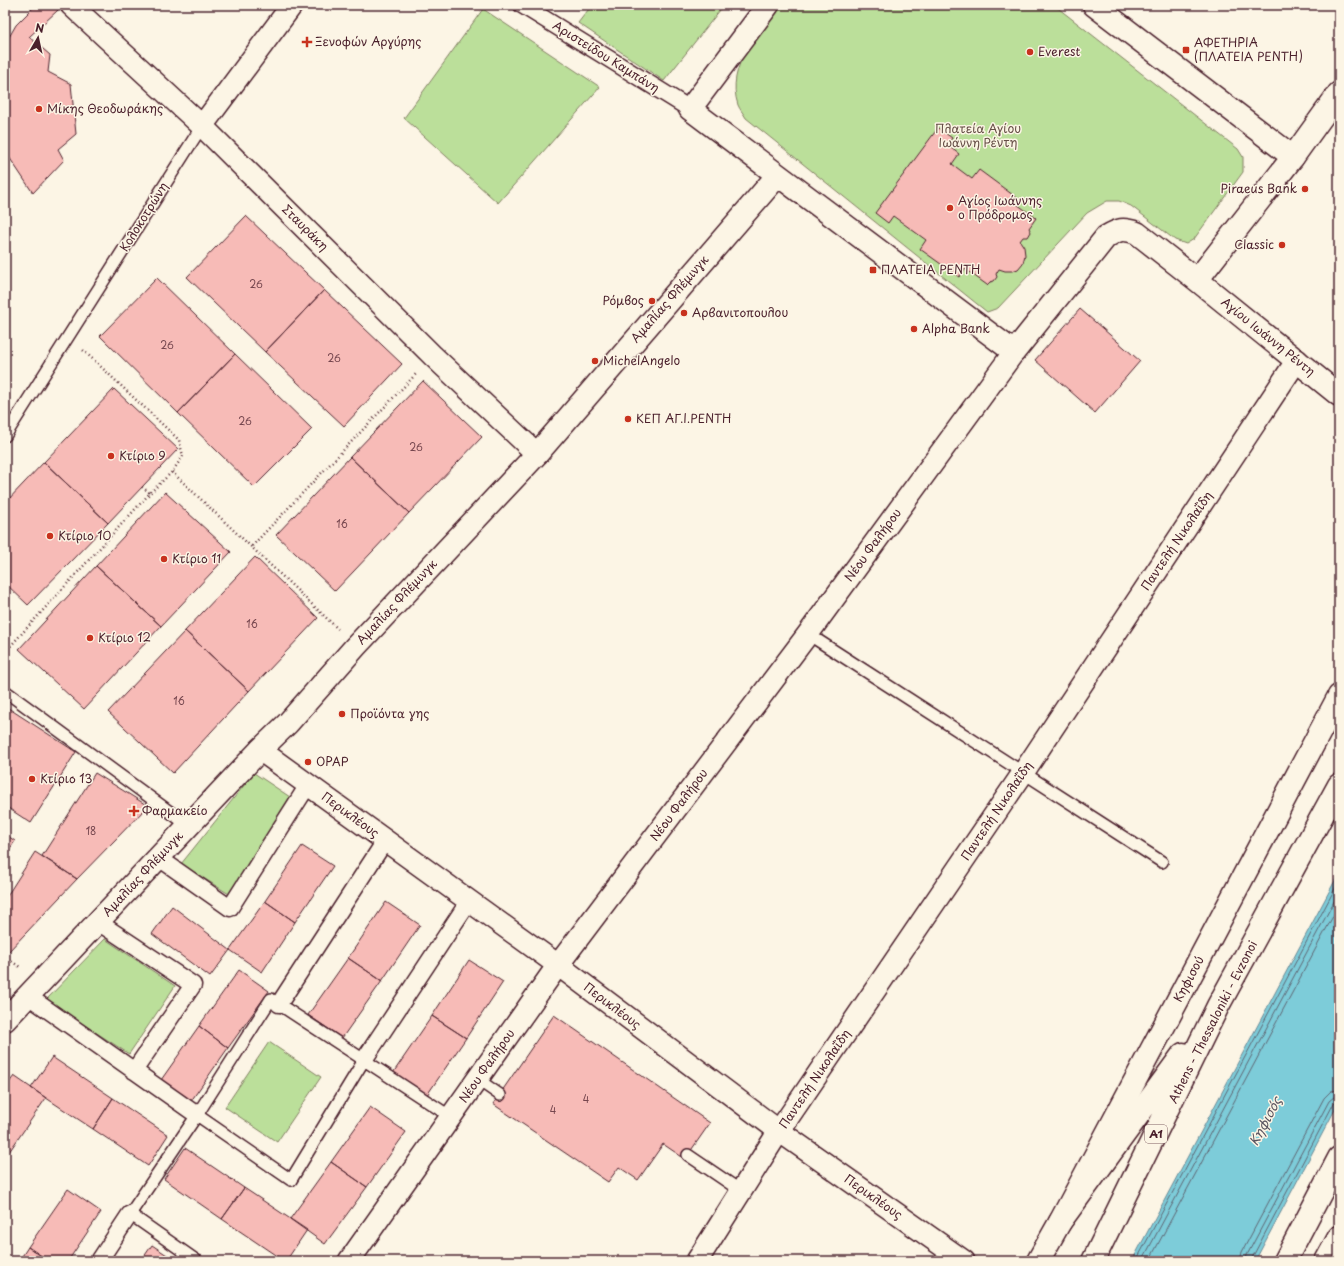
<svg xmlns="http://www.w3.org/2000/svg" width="1344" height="1266" viewBox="0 0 1344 1266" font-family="'Playpen Sans',sans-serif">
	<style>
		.green { fill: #bbdf9a; stroke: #827f62 }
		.water { fill: #7dccd9; stroke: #698793 }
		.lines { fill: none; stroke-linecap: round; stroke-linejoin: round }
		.shore { stroke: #5e6471; stroke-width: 1 }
		.building { fill: #f7bbb7; stroke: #4a1f2b }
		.service-casing { stroke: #4a1f2b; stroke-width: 14 }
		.pedestrian-casing { stroke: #4a1f2b; stroke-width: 19 }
		.minor-casing { stroke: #4a1f2b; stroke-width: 24 }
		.tertiary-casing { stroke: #4a1f2b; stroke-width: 25 }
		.secondary-casing { stroke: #4a1f2b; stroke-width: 25 }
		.motorway-casing { stroke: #4a1f2b; stroke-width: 25 }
		.path { stroke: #4a1f2b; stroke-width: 2.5; stroke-dasharray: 1 3; stroke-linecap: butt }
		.service { stroke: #fcf5e5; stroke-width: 11 }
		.pedestrian { stroke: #fcf5e5; stroke-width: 16 }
		.minor { stroke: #fcf5e5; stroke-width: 21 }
		.tertiary { stroke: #fcf5e5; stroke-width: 22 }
		.secondary { stroke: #fcf5e5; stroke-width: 22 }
		.motorway { stroke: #fcf5e5; stroke-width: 22 }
		.poi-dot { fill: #c8321e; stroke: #fcf5e5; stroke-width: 1.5 }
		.labels { text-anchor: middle; stroke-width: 3; stroke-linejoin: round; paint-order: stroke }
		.number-label { font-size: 10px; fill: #75464e }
		.shield { fill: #fcf5e5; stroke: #7f5f63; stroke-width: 1 }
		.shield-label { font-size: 11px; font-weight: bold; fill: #4a1f2b }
		.poi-label { font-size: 12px; fill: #4a1f2b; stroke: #fcf5e5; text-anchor: start }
		.street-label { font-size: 12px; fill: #4a1f2b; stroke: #fcf5e5 }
		.park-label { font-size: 12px; fill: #664f47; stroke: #fcf5e5 }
		.water-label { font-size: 13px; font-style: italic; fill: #59535f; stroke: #fcf5e5 }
	</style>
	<rect width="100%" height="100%" fill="#fcf5e5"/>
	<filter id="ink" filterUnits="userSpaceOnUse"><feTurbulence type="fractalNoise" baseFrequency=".025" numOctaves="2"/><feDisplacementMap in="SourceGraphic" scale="8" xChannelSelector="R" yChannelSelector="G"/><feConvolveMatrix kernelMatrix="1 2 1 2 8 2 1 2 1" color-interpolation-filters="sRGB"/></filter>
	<g filter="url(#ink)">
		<!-- green -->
		<path class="green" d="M592,5H724L664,81L578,23Z
			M779,5H1054L1238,149L1243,157V172L1194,239L1186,244L1175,240L1131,206L1119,201H1107L1087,213L998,308L987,312L746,118C744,114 740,110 738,105C725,66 758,34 779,5Z
			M483,9L600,87L498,203L404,118Z
			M254,773L290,797L229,894L181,864Z
			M105,939L175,986L129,1054L46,1000Z
			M269,1042L321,1077L277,1142L225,1107Z"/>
		<!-- water -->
		<path class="water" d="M1339,873V1102L1255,1261H1132Z"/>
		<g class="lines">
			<!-- shore -->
			<path class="shore" d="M1136,1261L1339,881
				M1142,1261L1339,892
				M1149,1261L1339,905
				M1240,1261L1242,1252L1324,1098L1331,1091L1339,1090
				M1246,1261L1247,1255L1329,1101L1334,1097L1339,1096
				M1251,1261L1252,1258L1334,1103L1336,1101H1339"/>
		</g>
		<!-- building -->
		<path class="building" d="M36,5H53L58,10L29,37L50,55L48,72L71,84L76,134L58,149L64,160L33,193L5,151V44L16,25Z
			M938,128L952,138L947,145L959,154L952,164L972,179L979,170L1017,198L1014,202L1036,218L1029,228L1031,232L1028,237H1023L1020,241L1024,247L1025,255L1023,263L1018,269L1012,271H1005L999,269L996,274L997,277L994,281L990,282L987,285L965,269L959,277L920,249L926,240L893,216L888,223L875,213Z
			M246,216L324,290L265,352L187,277Z
			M157,278L235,354L178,413L100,336Z
			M324,290L402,364L344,426L265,352Z
			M1080,309L1140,361L1095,413L1035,360Z
			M235,354L312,429L254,487L178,413Z
			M423,381L482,437L409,513L350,457Z
			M114,389L178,449L108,523L44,462Z
			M350,457L409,513L335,591L276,535Z
			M44,462L108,523L28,605L5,583V503Z
			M165,492L231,552L161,626L96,566Z
			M255,557L318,618L249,691L185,631Z
			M96,566L161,626L84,709L19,649Z
			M185,631L249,691L173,773L108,712Z
			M5,706L76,752L31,823L5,806Z
			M95,773L148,806L77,879L42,856Z
			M5,834L15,841L5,856Z
			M302,846L333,866L295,922L265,901Z
			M35,852L77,879L8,952L5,950V899Z
			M265,901L295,922L262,972L230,950Z
			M386,902L420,925L382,981L348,958Z
			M172,906L230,950L210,977L152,934Z
			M348,958L382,981L342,1038L308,1015Z
			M469,960L503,982L466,1038L432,1016Z
			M239,970L269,991L228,1048L199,1026Z
			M554,1015L710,1123L685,1159L663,1144L638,1180L619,1167L608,1182L493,1104Z
			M432,1016L466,1038L427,1095L393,1073Z
			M199,1026L228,1048L191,1101L161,1080Z
			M52,1057L113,1098L93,1129L31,1088Z
			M14,1076L46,1098L9,1152L5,1149V1088Z
			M113,1098L168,1135L148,1166L93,1129Z
			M370,1107L406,1132L367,1187L331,1162Z
			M185,1148L244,1188L222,1219L164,1179Z
			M331,1162L367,1187L325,1244L290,1219Z
			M244,1188L307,1230L286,1261H284L222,1219Z
			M68,1189L101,1212L68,1261H49L28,1247Z
			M152,1245L176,1261H141Z
			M28,1247L49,1261H19Z"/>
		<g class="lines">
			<!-- service casing -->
			<g class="service-casing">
				<path id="service" d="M5,436L202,126
					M808,634L1162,862
					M5,691L189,826
					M477,1079L500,1095
					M197,1115L291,1180L364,1060
					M688,1155L741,1191
					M197,1261L130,1214L197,1115L271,999L451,1117"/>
			</g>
			<!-- pedestrian casing -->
			<g class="pedestrian-casing">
				<path id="pedestrian" d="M522,5L690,109
					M159,858L230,908L308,785
					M98,922L193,985L134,1071
					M28,996L197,1115
					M279,1004L385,841
					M364,1060L469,901
					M99,1261L130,1214"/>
			</g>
			<!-- minor casing -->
			<g class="minor-casing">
				<path id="minor" d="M71,5L202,126L433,356L537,454
					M202,126L292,5
					M260,750L558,965L779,1131L964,1261
					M349,1261L558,965L808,634L1014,352
					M697,1261L779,1131L1023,773L1297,360"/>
			</g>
			<!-- tertiary casing -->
			<g class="tertiary-casing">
				<path id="tertiary" d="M1293,157L1339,93"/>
			</g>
			<!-- secondary casing -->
			<g class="secondary-casing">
				<path id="secondary" d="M768,5L690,109L1014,352L1106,237C1119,229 1123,228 1137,233L1197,280L1339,395
					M1094,5L1293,157L1197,280
					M5,1020L260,750L288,723L356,646L537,454L778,175
					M1038,1261L1060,1222L1339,696
					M1326,1261L1339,1237"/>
			</g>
			<!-- motorway casing -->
			<g class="motorway-casing">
				<path id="motorway" d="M1060,1222L1183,1054
					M1093,1261L1218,1006L1339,785
					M1285,1261L1339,1158"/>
			</g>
			<!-- path -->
			<path class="path" d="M172,472L338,629
				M142,487L150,493
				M252,546L416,374
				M5,652L150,493L172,472L183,456L179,440L83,350
				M5,957L20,967"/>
			<!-- service -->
			<use href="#service" class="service"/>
			<!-- pedestrian -->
			<use href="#pedestrian" class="pedestrian"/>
			<!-- minor -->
			<use href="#minor" class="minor"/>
			<!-- tertiary -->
			<use href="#tertiary" class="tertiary"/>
			<!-- secondary -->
			<use href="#secondary" class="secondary"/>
			<!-- motorway -->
			<use href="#motorway" class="motorway"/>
		</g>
	</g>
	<!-- markers -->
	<g class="poi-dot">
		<path d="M305 36h4v4h4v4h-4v4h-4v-4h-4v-4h4z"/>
		<rect x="1182" y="46" width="8" height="8" rx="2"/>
		<circle cx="1030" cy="52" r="4"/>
		<circle cx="39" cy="109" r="4"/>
		<circle cx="1305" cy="189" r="4"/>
		<circle cx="950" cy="208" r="4"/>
		<circle cx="1282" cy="245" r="4"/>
		<rect x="869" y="266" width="8" height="8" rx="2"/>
		<circle cx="652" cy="301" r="4"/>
		<circle cx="684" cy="313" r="4"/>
		<circle cx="914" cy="329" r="4"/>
		<circle cx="595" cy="361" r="4"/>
		<circle cx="628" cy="419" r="4"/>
		<circle cx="111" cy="456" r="4"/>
		<circle cx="50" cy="536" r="4"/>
		<circle cx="164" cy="559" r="4"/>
		<circle cx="90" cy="638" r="4"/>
		<circle cx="342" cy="714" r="4"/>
		<circle cx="308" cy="762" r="4"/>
		<circle cx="32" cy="779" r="4"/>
		<path d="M132 805h4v4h4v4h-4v4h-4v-4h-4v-4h4z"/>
	</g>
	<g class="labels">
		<!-- number labels -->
		<g class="number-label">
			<text x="256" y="288">26</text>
			<text x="167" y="349">26</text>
			<text x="334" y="362">26</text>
			<text x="245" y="425">26</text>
			<text x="416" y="451">26</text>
			<text x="342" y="528">16</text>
			<text x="252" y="628">16</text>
			<text x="179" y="705">16</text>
			<text x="91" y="835">18</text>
			<text x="586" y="1103">4</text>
			<text x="553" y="1114">4</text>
		</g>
		<!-- shield labels -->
		<rect class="shield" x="1145" y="1125" width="22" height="18" rx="3"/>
		<g class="shield-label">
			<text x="1156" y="1138">Α1</text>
		</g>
		<!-- poi labels -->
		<g class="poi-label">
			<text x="315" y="46">Ξενοφών Αργύρης</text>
			<text x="1194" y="47">ΑΦΕΤΗΡΙΑ<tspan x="1194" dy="14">(ΠΛΑΤΕΙΑ ΡΕΝΤΗ)</tspan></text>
			<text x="1038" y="56">Everest</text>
			<text x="47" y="113">Μίκης Θεοδωράκης</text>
			<text x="1297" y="193" text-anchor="end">Piraeus Bank</text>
			<text x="958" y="205">Αγίος Ιωάννης<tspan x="958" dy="14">ο Πρόδρομος</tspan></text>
			<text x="1274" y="249" text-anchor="end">Classic</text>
			<text x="881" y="274">ΠΛΑΤΕΙΑ ΡΕΝΤΗ</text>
			<text x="644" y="305" text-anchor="end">Ρόμβος</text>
			<text x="692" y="317">Αρβανιτοπουλου</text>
			<text x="922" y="333">Alpha Bank</text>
			<text x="603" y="365">MichelAngelo</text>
			<text x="636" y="423">ΚΕΠ ΑΓ.Ι.ΡΕΝΤΗ</text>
			<text x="119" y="460">Κτίριο 9</text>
			<text x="58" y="540">Κτίριο 10</text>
			<text x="172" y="563">Κτίριο 11</text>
			<text x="98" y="642">Κτίριο 12</text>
			<text x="350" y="718">Προϊόντα γης</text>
			<text x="316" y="766">OPAP</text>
			<text x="40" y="783">Κτίριο 13</text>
			<text x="142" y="815">Φαρμακείο</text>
		</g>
		<!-- street labels -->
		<g class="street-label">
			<text transform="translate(606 57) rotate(32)" y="4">Αριστείδου Καμπάνη</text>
			<text transform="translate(144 217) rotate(-58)" y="4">Κολοκοτρώνη</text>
			<text transform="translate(305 228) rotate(45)" y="4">Σταυράκη</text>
			<text transform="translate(670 299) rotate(-49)" y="4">Αμαλίας Φλέμινγκ</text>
			<text transform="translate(1268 337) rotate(39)" y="4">Αγίου Ιωάννη Ρέντη</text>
			<text transform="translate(1177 541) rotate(-56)" y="4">Παντελή Νικολαΐδη</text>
			<text transform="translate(873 545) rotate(-54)" y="4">Νέου Φαλήρου</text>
			<text transform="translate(397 602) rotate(-47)" y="4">Αμαλίας Φλέμινγκ</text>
			<text transform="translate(679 805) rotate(-53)" y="4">Νέου Φαλήρου</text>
			<text transform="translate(997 811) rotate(-56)" y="4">Παντελή Νικολαΐδη</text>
			<text transform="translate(350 815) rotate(36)" y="4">Περικλέους</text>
			<text transform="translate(143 874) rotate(-47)" y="4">Αμαλίας Φλέμινγκ</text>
			<text transform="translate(1189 979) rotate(-62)" y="4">Κηφισού</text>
			<text transform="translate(612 1006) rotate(37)" y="4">Περικλέους</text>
			<text transform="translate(1213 1022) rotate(-63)" y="4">Athens - Thessaloniki - Evzonoi</text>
			<text transform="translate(487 1066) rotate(-55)" y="4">Νέου Φαλήρου</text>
			<text transform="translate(815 1079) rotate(-56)" y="4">Παντελή Νικολαΐδη</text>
			<text transform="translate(873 1197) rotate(35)" y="4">Περικλέους</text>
		</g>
		<!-- park labels -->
		<g class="park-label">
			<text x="978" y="133">Πλατεία Αγίου<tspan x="978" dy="14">Ιωάννη Ρέντη</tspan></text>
		</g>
		<!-- water labels -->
		<g class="water-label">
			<text transform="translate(1265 1121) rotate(-62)" y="5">Κηφισός</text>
		</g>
	</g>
	<!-- margin -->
	<rect width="1344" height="1266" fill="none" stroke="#fcf5e5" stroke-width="20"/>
	<rect x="10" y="10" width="1324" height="1246" fill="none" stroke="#4a1f2b" stroke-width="1.5" filter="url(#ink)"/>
	<!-- north arrow -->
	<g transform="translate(38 38) rotate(9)" stroke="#fcf5e5" stroke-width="3" paint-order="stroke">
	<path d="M0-3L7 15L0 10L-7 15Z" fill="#4a1f2b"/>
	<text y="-6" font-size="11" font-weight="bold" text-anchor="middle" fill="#4a1f2b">N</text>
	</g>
</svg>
